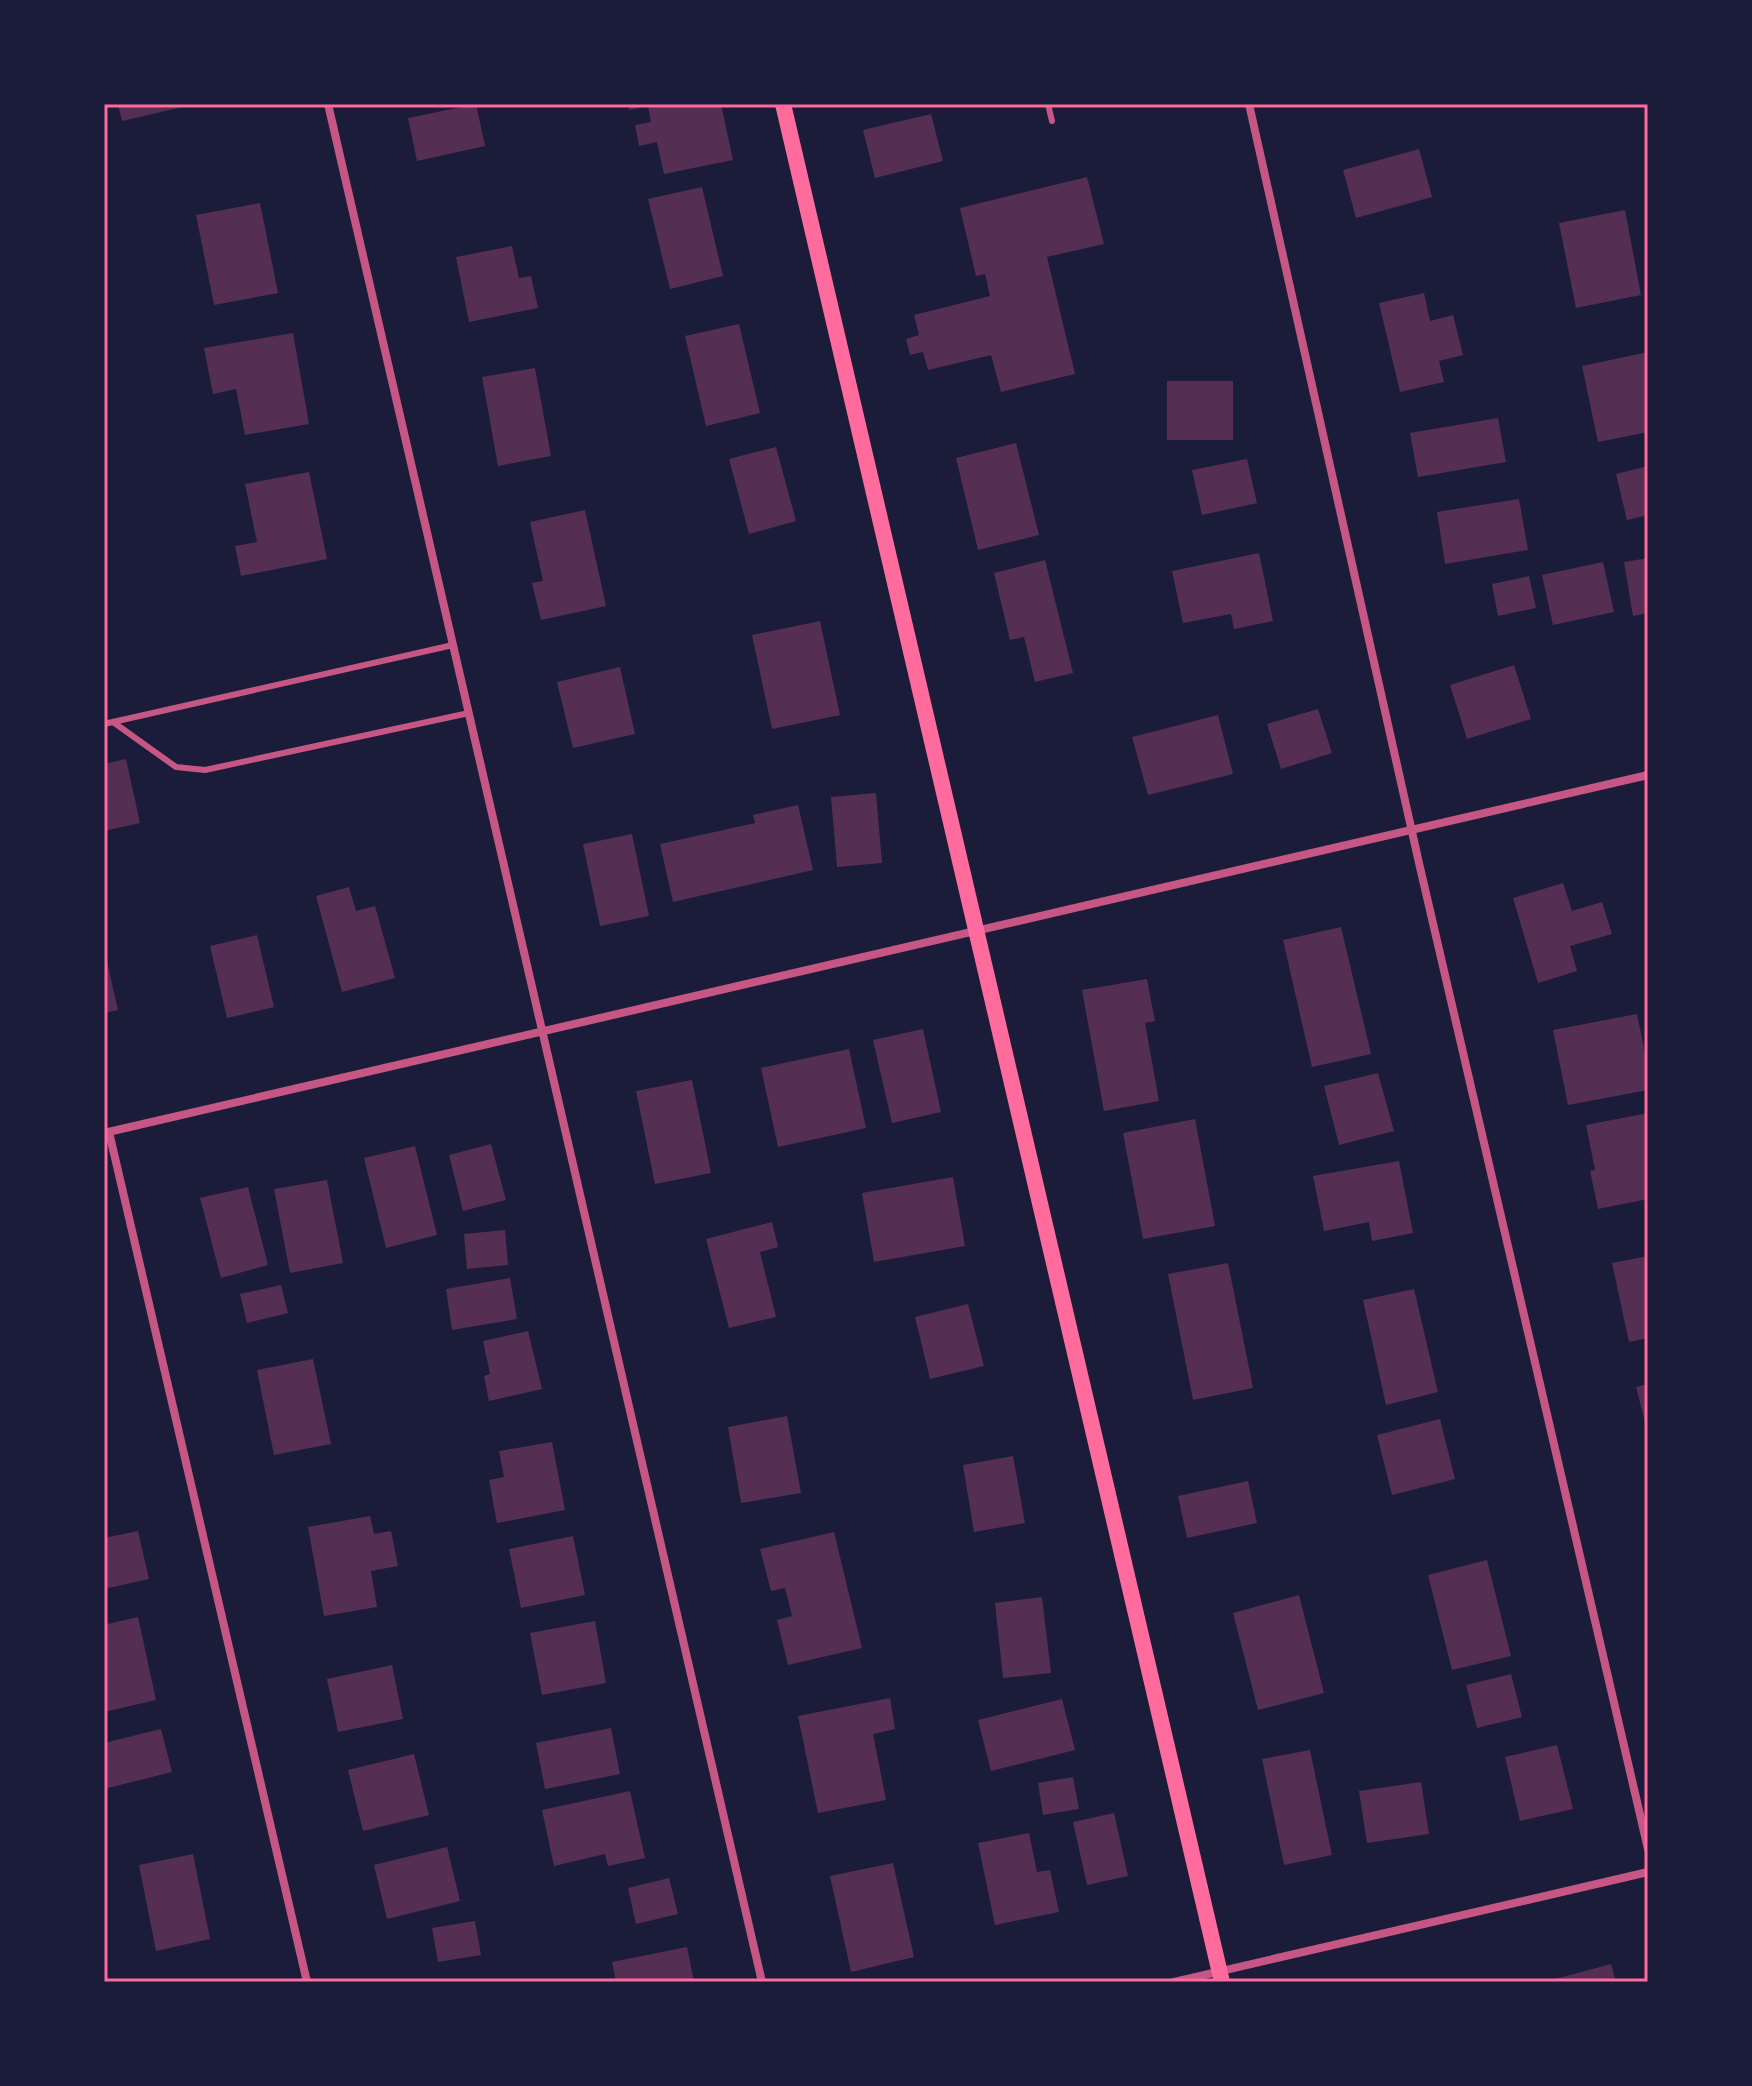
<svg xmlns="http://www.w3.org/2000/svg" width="1752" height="2086" viewBox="0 0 1752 2086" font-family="'Archivo Narrow',sans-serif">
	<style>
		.building { fill: #542f53 }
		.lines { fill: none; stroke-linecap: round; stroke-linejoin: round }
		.service { stroke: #c65784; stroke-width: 6 }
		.minor { stroke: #c65784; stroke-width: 8 }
		.secondary { stroke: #ff6b9d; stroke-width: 16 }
		.neatline { fill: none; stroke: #ff6b9d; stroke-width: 3 }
	</style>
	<rect width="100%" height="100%" fill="#1b1b3a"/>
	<!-- building -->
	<path class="building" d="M118,104H191V105L122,121Z
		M476,104L485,146L417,161L408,118Z
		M628,104H721L733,160L664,174L657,142L639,146L635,125L651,122L648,106L629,110Z
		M931,114L943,161L875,178L863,130Z
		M1419,149L1432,197L1356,218L1343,170Z
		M1087,177L1104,244L1047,257L1075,374L1001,392L991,355L928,370L923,352L910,355L906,339L919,335L914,315L990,296L985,274L976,276L960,208Z
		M702,187L723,276L670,289L648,199Z
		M260,203L278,293L214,305L196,215Z
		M1625,210L1641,295L1576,308L1559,223Z
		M512,246L519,278L531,276L538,308L469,322L456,257Z
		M1424,293L1430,321L1453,315L1463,355L1439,361L1444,382L1400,392L1379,303Z
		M739,324L760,413L706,426L685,336Z
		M293,333L309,424L245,435L236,389L213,394L204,348Z
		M1648,352V432L1598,442L1582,366Z
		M535,368L551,456L498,466L482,377Z
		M1167,381H1233V440H1167Z
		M1498,418L1506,462L1418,477L1410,433Z
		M1016,443L1039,535L978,550L956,458Z
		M776,447L796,521L749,534L729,459Z
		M1247,459L1257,503L1202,515L1192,470Z
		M1648,466V515L1627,520L1616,474Z
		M309,472L327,559L241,576L235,546L257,542L245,484Z
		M1519,499L1528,550L1445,564L1437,512Z
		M585,510L606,606L541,620L532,583L543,581L530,522Z
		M1259,553L1273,621L1234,629L1231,614L1183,623L1172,571Z
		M1648,558V613L1633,616L1624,562Z
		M1045,560L1073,673L1035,682L1024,637L1010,640L994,573Z
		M1603,562L1614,612L1553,625L1542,575Z
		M1529,576L1536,608L1498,616L1492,584Z
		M820,621L840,715L772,729L752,635Z
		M1514,665L1531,719L1467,739L1450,685Z
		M620,667L635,734L573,748L557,682Z
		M1318,709L1332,753L1281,769L1267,724Z
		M1218,715L1233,774L1148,795L1132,737Z
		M126,759L140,823L104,831V764Z
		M876,793L882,863L837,867L831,797Z
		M798,805L813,870L673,902L660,844L755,823L753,815Z
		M632,834L649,916L600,926L583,844Z
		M1563,883L1572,911L1602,902L1612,934L1570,946L1577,971L1538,983L1513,898Z
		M349,887L356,911L375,906L395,978L342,992L316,896Z
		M1341,927L1371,1054L1312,1067L1283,940Z
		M257,935L274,1007L227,1018L210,946Z
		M105,953L118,1010L104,1013V954Z
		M1147,979L1155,1021L1145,1023L1159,1101L1104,1111L1082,990Z
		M1637,1014L1648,1068V1090L1568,1105L1553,1030Z
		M923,1029L941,1112L892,1123L873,1040Z
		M849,1049L866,1128L778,1147L761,1068Z
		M1378,1073L1394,1131L1339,1145L1324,1086Z
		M692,1080L711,1173L655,1184L636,1091Z
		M1648,1113V1199L1598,1209L1590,1171L1595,1170L1586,1125Z
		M1195,1119L1215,1226L1143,1239L1123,1133Z
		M491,1144L506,1200L463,1211L449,1155Z
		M415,1146L437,1235L386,1248L364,1158Z
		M1399,1161L1413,1233L1372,1241L1369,1222L1324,1231L1313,1176Z
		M953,1177L965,1246L874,1262L862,1193Z
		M327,1180L343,1263L290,1273L274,1189Z
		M248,1187L268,1265L221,1278L200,1198Z
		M772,1222L778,1247L760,1252L776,1317L729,1328L706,1239Z
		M505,1230L508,1265L467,1269L464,1234Z
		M1648,1256V1338L1629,1342L1612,1263Z
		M1228,1263L1253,1388L1193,1400L1168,1274Z
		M510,1278L517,1319L452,1330L446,1289Z
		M281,1285L288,1313L247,1323L240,1294Z
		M1414,1289L1438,1392L1386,1405L1363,1300Z
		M968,1304L984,1366L930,1379L915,1317Z
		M528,1331L542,1389L489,1401L484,1376L490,1374L483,1341Z
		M313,1359L331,1444L274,1455L257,1370Z
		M1648,1384V1430H1647L1636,1387Z
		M787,1416L801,1493L741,1503L728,1427Z
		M1440,1419L1455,1479L1392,1495L1377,1435Z
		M552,1442L565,1510L497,1523L489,1480L504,1477L499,1451Z
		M1013,1456L1025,1523L974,1532L963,1465Z
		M1248,1481L1257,1523L1187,1538L1178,1496Z
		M370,1516L374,1534L391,1531L398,1566L371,1571L377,1607L324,1616L308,1527Z
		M138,1531L149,1579L104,1589V1538Z
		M834,1532L862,1648L788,1665L777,1620L792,1616L785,1588L771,1591L760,1549Z
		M573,1536L585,1595L521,1608L509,1549Z
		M1487,1560L1511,1656L1452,1670L1428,1575Z
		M1299,1595L1324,1693L1258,1710L1233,1613Z
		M1042,1597L1051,1673L1003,1678L995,1603Z
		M138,1617L156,1700L104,1712V1625Z
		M595,1621L606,1683L542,1695L530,1633Z
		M392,1665L403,1719L338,1732L327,1679Z
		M1511,1674L1522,1717L1477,1728L1466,1685Z
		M890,1698L895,1729L873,1734L886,1800L818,1813L798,1716Z
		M1062,1699L1075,1750L991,1771L978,1720Z
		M611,1728L620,1774L545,1789L536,1743Z
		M161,1729L172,1772L104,1789V1743Z
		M1557,1745L1573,1809L1520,1821L1505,1757Z
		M1310,1750L1332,1855L1284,1865L1262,1759Z
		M414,1754L429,1815L363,1831L348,1770Z
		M1073,1777L1079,1809L1043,1815L1038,1783Z
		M1421,1782L1429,1834L1367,1843L1359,1791Z
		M630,1791L645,1858L608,1866L605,1854L554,1866L542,1810Z
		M1114,1813L1128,1876L1087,1885L1073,1822Z
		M1029,1833L1037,1872L1050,1870L1059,1912L995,1925L978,1843Z
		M447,1847L460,1901L387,1919L374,1865Z
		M193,1854L210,1939L156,1951L139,1865Z
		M893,1863L914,1957L851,1972L830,1876Z
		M669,1878L678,1914L636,1924L628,1888Z
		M475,1921L481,1955L438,1962L432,1928Z
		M687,1947L694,1982H616L612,1962Z
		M1611,1964L1616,1982H1548V1981Z"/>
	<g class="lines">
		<!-- service -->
		<path class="service" d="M1048,104L1052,121
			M113,722L176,767L205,770L469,713
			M104,724L453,645"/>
		<!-- minor -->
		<path class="minor" d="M328,104L762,1982
			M1249,104L1419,863L1648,1849
			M109,1132L307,1982
			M104,1133L1648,775
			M1174,1982L1648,1872"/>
		<!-- secondary -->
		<path class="secondary" d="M783,104L1222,1982"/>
	</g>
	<!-- border -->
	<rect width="1752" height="2086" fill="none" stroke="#1b1b3a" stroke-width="212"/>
	<rect x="106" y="106" width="1540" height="1874" class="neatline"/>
</svg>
